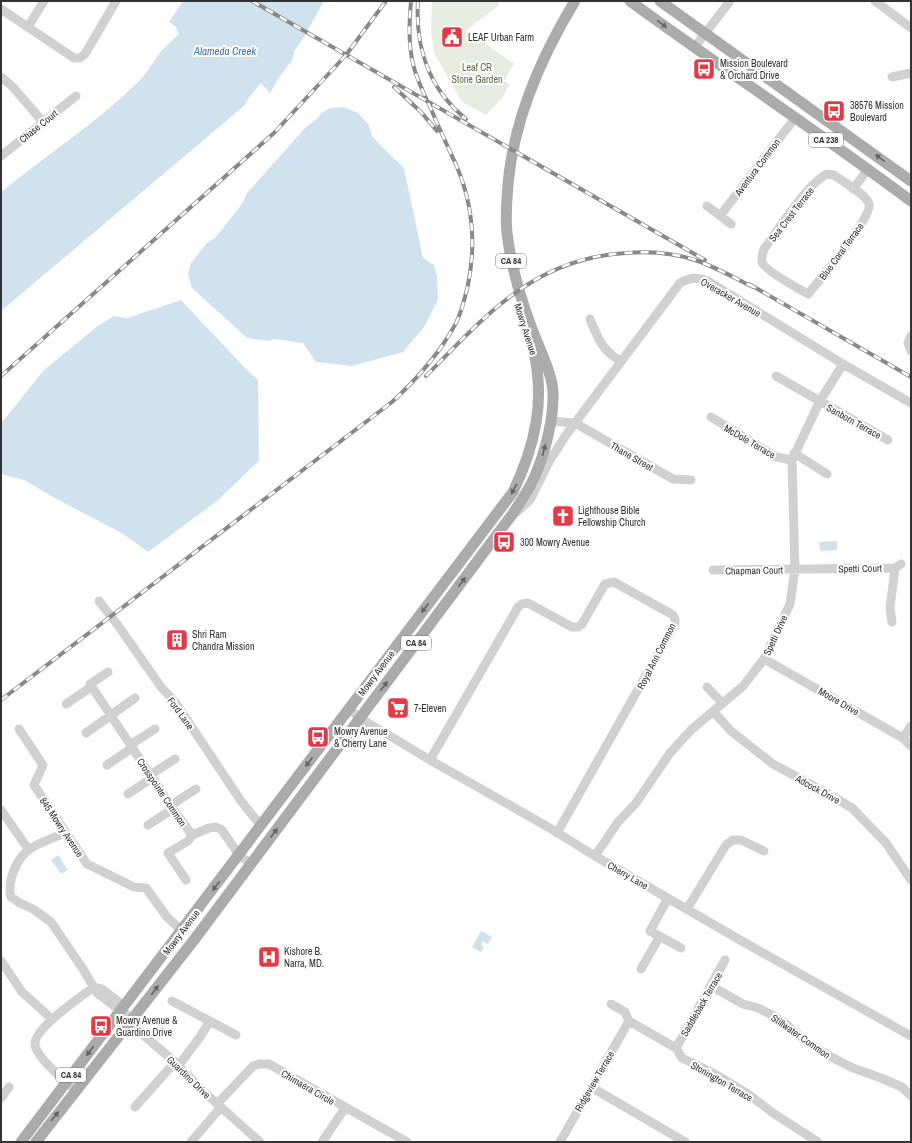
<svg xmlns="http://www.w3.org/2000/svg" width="912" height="1143" viewBox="0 0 912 1143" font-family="'Archivo Narrow',sans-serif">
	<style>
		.green { fill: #e6ecdf }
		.water { fill: #cfe2ee }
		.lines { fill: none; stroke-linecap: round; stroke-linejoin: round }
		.minor { stroke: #d0d0d0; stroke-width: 9 }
		.major { stroke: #ababab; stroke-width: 11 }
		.rail-casing { stroke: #888; stroke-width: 4 }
		.rail { stroke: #fff; stroke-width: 2.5; stroke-dasharray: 8; stroke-linecap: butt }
		.oneway { fill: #636363 }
		.labels { text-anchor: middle; stroke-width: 4; stroke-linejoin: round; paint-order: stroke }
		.shield { fill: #fff; stroke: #707070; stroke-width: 1 }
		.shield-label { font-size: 9px; font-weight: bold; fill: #333 }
		.poi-label { font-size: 10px; fill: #333; stroke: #fff; text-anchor: start }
		.park-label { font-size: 10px; fill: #56703f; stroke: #fff }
		.street-label { font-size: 10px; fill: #333; stroke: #fff }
		.water-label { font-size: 11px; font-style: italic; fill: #3f7597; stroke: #fff }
	</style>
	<rect width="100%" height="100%" fill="#fff"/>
	<!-- green -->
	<path class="green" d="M432,1H500L497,7L466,30L514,64L504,81L510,84L502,98L486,115L462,102L434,53L431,30Z"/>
	<!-- water -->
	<path class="water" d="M183,1H324L304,37L295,50L292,60L278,79L270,93L261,83L250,96L244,106L1,311V192C46,155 95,124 137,83C147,74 153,62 161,51C167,45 173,40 179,34L176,27L169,22Z
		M344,107L358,113L369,125L372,136L382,147L404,168L423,258L434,265L437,276L438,300L424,327L403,352L352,366L316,362L303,343L273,339L269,341L247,338L192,288L188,274L191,263L207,243L215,238L242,204L247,193L305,128L318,118L320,114L330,108Z
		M181,300L245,368L258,380L259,461L217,501L148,552L123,534L53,497L24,480L1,474V421H3L44,370L99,325L114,316L127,318Z
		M837,541V550L820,551L819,542Z
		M58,855L68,870L61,874L51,860Z
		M481,931L492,937L488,944L483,941L481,945L484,947L481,952L472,947Z"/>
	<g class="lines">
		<!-- minor -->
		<path class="minor" d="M875,1L911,28
			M1,9L74,58H80L85,54L116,1
			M28,27L44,1
			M694,48L730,1
			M1,77L12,86L43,122
			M892,77L911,73
			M1,156L76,96
			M827,174L834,175C842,181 866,194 869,204C873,217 819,281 808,294C799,289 764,270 762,262C761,258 763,253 764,249C778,230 808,183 827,174Z
			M853,189L868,169
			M707,206L731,224
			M720,216L795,118
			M590,319C598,338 602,351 621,361
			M911,336L908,343L911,351
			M776,376L888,440
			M711,417L776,457L792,460
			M551,421L575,423L673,479L691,480
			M794,453L827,474
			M517,512L530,500L550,460L566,435L680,283C691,277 696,277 708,281L843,364L911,403
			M713,570L895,568L901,564
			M99,601L117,624L161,687L175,702L241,801L261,826
			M892,622L890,608L895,568
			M764,659L903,738L911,746
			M108,672L90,684L173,809L192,835
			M707,687L722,703
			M66,704L91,687
			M349,709L360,718L430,760L548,827L595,856L740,940L911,1036
			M713,711L731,731L773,764L823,791L852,808L886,843L911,880
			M19,729L43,765L34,785L87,864L134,887L146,888L167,917L182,931
			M86,733L135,698
			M903,738L911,726
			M130,745L155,729
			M430,760L518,607L522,604L528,603L572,627H578L582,624L605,584L614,582L673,615L675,619V624L557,833
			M107,765L132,748
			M150,775L175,759
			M128,794L152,778
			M171,805L196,789
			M1,810L29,850
			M148,825L173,809
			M65,833C55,837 36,844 28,850C16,860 7,882 11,897L20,903L33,909L51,922L83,969L97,993L114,1006L122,1009
			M192,835L209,828L216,827L222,830L239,855L251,864
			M595,856L618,822L636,803L670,753L691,730L743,686L764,659L790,604L795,569L792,460L820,401L843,364
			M186,880L168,853L188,841L192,835
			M668,898L650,931L681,948
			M687,909L726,845L733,840H741L764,851
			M1,961L22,992L52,1019
			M641,969L660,936
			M711,986L743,1004L758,1008L772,1015L785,1023L805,1041L833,1058L853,1068L881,1078L902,1087L911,1096
			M94,987L102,989L119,1002L122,1009L141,1033L175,1062L204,1092L260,1142
			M172,1001L236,1035
			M611,1004L625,1012L629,1021L676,1048L682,1058L715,1074L748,1094L773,1113L818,1142
			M676,1048L725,960
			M179,1065L200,1037L210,1021
			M591,1087L685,1142
			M76,1090C65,1081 36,1058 35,1044C34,1028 82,996 94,987
			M1,1098L9,1087
			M217,1104L253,1066L259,1064H269L407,1142
			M135,1107L175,1062
			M191,1142L221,1107
			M322,1142L345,1108
			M560,1142L629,1021"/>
		<!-- major -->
		<path class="major" d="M630,1C723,69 819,132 911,201
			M660,1L911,181
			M21,1142L513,492C535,446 546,400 533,349
			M36,1142L194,940L514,512C521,501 529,489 534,478C545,454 554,418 553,392C552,373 539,348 532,329C520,297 511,266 507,233C505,217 507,200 508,184C514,118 541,57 575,1"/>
		<!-- rail casing -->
		<g class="rail-casing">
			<path id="rail" d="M252,1L705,260
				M418,1C415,47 429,89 466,119
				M394,87L421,112L437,131
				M749,284L911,377
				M1,376L274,133L346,55L386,1
				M426,376C486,315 535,258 626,253C651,251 675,253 698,261C717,268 735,278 753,287
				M1,700L392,402C417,379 440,353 456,323C462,311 465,297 468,285C476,245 473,205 457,167C448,147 439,128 431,109C424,94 417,80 413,64C408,43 409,22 411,1"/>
		</g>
		<!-- rail -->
		<use href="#rail" class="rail"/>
	</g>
	<!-- one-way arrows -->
	<defs><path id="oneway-solid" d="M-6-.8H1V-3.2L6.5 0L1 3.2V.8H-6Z"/></defs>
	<g class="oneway">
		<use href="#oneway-solid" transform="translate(662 24) rotate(37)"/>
		<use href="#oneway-solid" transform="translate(880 158) rotate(-144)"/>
		<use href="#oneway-solid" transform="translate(544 450) rotate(-75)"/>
		<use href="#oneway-solid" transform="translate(514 489) rotate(119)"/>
		<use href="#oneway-solid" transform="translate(462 582) rotate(-53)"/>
		<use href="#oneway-solid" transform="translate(425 608) rotate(127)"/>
		<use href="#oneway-solid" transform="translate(384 686) rotate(-53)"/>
		<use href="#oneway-solid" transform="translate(309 762) rotate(127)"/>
		<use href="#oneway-solid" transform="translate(274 833) rotate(-53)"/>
		<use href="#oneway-solid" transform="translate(216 886) rotate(127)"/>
		<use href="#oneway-solid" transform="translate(155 990) rotate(-52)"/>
		<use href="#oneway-solid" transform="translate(90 1051) rotate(127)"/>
		<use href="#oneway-solid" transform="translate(55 1116) rotate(-52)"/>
	</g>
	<!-- icons -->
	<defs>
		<g id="civic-square" transform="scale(1.15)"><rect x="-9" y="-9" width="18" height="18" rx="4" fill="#e63946" stroke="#fff"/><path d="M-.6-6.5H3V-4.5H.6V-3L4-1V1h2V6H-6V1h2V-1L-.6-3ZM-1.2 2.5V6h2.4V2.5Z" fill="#fff"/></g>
		<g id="bus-square" transform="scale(1.15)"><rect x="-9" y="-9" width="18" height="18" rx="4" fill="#e63946" stroke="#fff"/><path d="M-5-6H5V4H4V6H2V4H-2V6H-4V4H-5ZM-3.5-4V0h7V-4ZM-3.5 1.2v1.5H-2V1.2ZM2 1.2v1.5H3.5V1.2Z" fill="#fff"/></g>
		<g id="church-square" transform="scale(1.15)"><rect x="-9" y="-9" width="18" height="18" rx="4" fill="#e63946" stroke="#fff"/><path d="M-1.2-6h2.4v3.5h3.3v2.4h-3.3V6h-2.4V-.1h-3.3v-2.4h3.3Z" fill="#fff"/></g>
		<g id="building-square" transform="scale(1.15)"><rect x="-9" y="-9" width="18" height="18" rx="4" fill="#e63946" stroke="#fff"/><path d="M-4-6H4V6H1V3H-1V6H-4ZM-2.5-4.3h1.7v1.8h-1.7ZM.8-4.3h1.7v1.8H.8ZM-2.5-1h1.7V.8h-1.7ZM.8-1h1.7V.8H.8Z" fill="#fff"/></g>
		<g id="supermarket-square" transform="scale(1.15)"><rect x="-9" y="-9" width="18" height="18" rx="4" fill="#e63946" stroke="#fff"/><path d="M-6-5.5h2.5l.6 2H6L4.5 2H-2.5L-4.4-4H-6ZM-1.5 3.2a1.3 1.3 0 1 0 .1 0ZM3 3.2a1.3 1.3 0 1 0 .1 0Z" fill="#fff"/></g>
		<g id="hospital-square" transform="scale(1.15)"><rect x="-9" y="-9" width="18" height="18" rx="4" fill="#e63946" stroke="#fff"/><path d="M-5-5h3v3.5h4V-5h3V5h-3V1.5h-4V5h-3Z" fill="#fff"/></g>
	</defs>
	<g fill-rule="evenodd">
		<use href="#civic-square" x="452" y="37"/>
		<use href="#bus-square" x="704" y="69"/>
		<use href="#bus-square" x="834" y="111"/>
		<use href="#church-square" x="563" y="516"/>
		<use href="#bus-square" x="504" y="542"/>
		<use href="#building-square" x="177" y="640"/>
		<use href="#supermarket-square" x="398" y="708"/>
		<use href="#bus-square" x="318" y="737"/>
		<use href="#hospital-square" x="269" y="957"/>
		<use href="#bus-square" x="101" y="1026"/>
	</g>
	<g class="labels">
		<!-- shield labels -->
		<g class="shield">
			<rect x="809" y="133" width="34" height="14" rx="3"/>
			<rect x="496" y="254" width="30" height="14" rx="3"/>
			<rect x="401" y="636" width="30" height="14" rx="3"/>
			<rect x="56" y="1068" width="30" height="14" rx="3"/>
		</g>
		<g class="shield-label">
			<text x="826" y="143">CA 238</text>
			<text x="511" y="264">CA 84</text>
			<text x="416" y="646">CA 84</text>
			<text x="71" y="1078">CA 84</text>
		</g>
		<!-- poi labels -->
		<g class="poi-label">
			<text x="468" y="41">LEAF Urban Farm</text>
			<text x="720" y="67">Mission Boulevard<tspan x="720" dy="12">&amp; Orchard Drive</tspan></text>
			<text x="850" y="109">38576 Mission<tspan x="850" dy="12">Boulevard</tspan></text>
			<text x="578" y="514">Lighthouse Bible<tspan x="578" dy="12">Fellowship Church</tspan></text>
			<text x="520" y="546">300 Mowry Avenue</text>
			<text x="192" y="638">Shri Ram<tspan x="192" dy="12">Chandra Mission</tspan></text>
			<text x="414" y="712">7-Eleven</text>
			<text x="334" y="735">Mowry Avenue<tspan x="334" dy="12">&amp; Cherry Lane</tspan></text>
			<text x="284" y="955">Kishore B.<tspan x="284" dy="12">Narra, MD.</tspan></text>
			<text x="116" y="1024">Mowry Avenue &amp;<tspan x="116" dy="12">Guardino Drive</tspan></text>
		</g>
		<!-- park labels -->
		<g class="park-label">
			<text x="477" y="71">Leaf CR<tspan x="477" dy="12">Stone Garden</tspan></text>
		</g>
		<!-- street labels -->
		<g class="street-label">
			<text transform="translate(38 126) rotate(-39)" y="4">Chase Court</text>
			<text transform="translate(757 167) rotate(-53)" y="4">Aventura Common</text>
			<text transform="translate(791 214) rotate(-52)" y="4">Sea Crest Terrace</text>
			<text transform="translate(841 251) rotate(-54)" y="4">Blue Coral Terrace</text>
			<text transform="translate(731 297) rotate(30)" y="4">Overacker Avenue</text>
			<text transform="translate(526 329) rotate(72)" y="4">Mowry Avenue</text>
			<text transform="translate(854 421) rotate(29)" y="4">Sanborn Terrace</text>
			<text transform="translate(750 441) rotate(30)" y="4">McDole Terrace</text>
			<text transform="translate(632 456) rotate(30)" y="4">Thane Street</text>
			<text transform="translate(860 568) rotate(-1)" y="4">Spetti Court</text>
			<text transform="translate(754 570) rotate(-1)" y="4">Chapman Court</text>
			<text transform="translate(775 635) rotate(-65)" y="4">Spetti Drive</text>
			<text transform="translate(656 656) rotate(-63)" y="4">Royal Ann Common</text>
			<text transform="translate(376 673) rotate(-53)" y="4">Mowry Avenue</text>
			<text transform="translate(839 701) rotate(30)" y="4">Moore Drive</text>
			<text transform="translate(181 713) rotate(54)" y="4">Ford Lane</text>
			<text transform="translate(818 789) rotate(29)" y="4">Adcock Drive</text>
			<text transform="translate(162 792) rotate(56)" y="4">Crosspointe Common</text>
			<text transform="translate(62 827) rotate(56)" y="4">845 Mowry Avenue</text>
			<text transform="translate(628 875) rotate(30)" y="4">Cherry Lane</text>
			<text transform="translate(181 932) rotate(-53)" y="4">Mowry Avenue</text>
			<text transform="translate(701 1004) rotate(-60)" y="4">Saddleback Terrace</text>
			<text transform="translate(801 1036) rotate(35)" y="4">Stillwater Common</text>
			<text transform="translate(189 1077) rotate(44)" y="4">Guardino Drive</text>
			<text transform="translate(594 1081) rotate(-60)" y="4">Ridgeview Terrace</text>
			<text transform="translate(722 1081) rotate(30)" y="4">Stonington Terrace</text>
			<text transform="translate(308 1087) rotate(30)" y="4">Chimaera Circle</text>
		</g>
		<!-- water labels -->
		<g class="water-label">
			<text x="225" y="55">Alameda Creek</text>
		</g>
	</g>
	<!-- border -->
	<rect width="912" height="1143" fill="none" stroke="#333333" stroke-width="4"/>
</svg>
